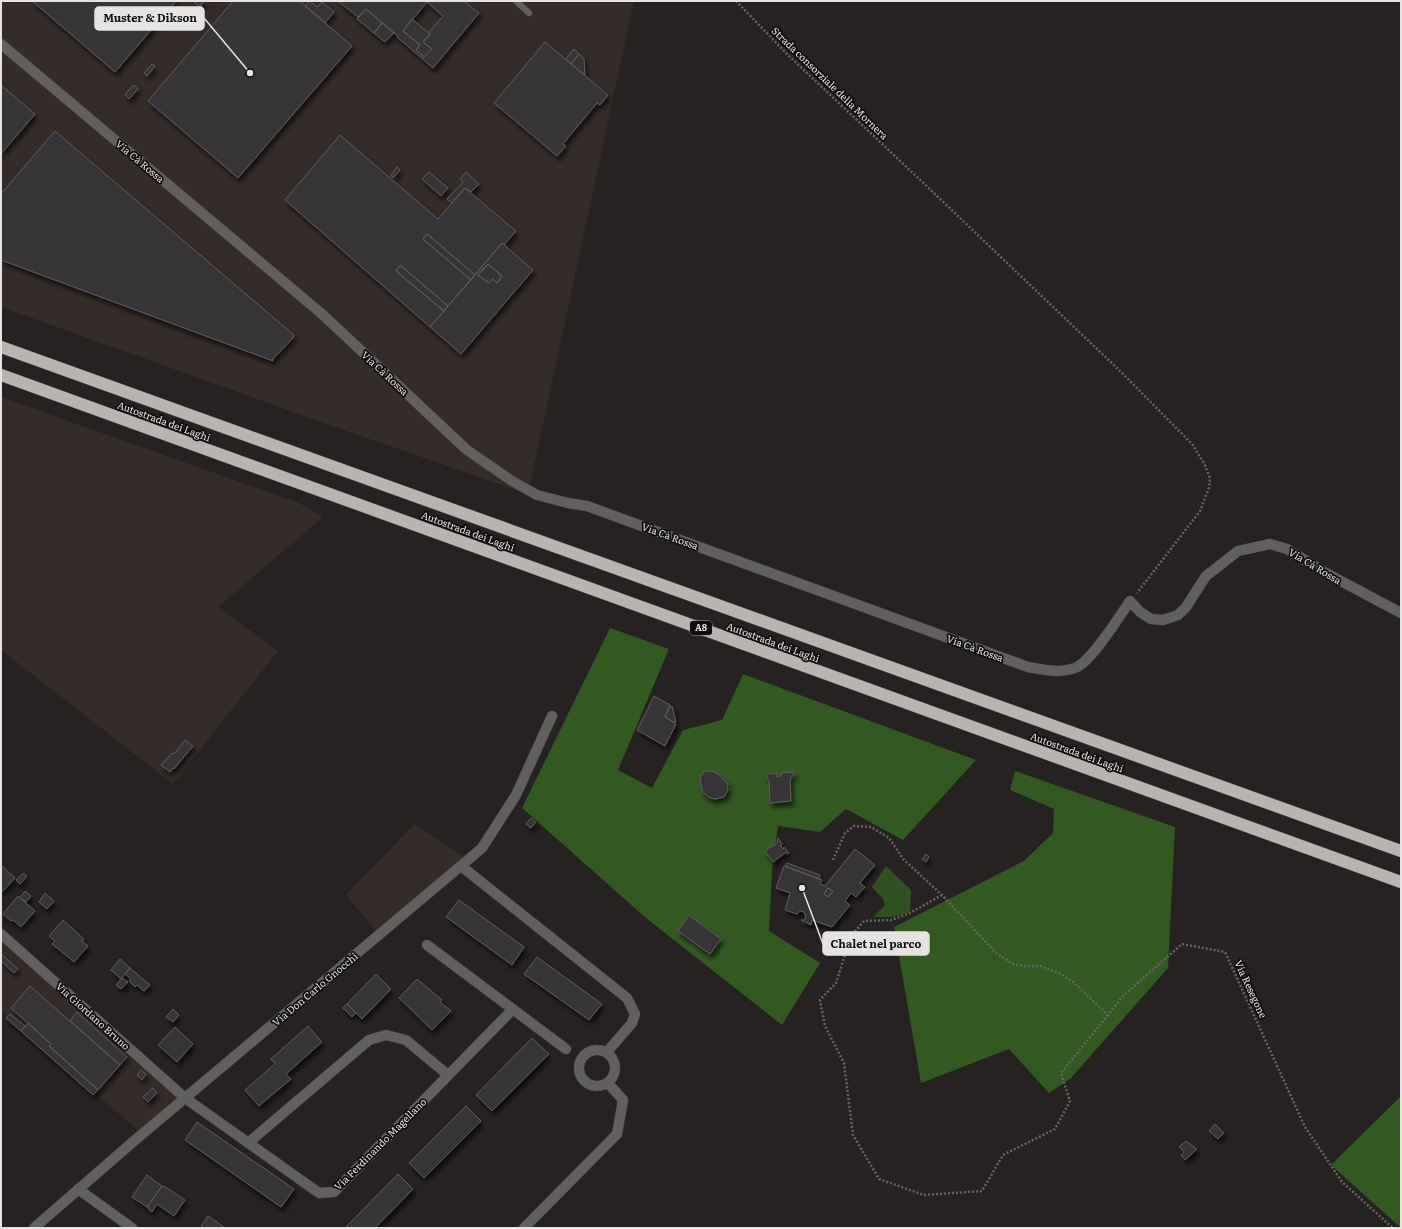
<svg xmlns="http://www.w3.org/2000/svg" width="1402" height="1229" viewBox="0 0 1402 1229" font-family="Literata,serif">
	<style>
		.built { fill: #352b28 }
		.green { fill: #305223 }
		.forest { fill: #315920 }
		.building { fill: #393638; stroke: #5f5b5e; fill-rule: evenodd; filter: url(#shadow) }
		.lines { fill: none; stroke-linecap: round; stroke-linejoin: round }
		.service-casing { stroke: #413d3c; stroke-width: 7 }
		.minor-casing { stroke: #413d3c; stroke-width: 11 }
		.motorway-casing { stroke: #413d3c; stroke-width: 13 }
		.path { stroke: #686463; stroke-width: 2.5; stroke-dasharray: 2 2; stroke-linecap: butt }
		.service { stroke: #61605f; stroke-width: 6 }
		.minor { stroke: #61605f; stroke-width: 10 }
		.motorway { stroke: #b8b4b2; stroke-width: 12 }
		.labels { text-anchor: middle; stroke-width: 3.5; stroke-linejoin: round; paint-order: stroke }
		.shield { fill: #0e0c0c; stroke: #a5a3a2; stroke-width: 1 }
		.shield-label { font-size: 9px; font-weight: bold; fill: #e6e4e3 }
		.street-label { font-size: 10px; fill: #e6e4e3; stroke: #0e0c0c }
		.leader { fill: none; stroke: #e6e4e3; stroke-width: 1.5 }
		.callout-dot { fill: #e6e4e3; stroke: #0e0c0c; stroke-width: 1.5 }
		.callout { fill: #e6e4e3; stroke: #e6e4e3; stroke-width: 1.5 }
		.callout-label { font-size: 11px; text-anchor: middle; font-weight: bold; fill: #111 }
	</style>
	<defs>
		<filter id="shadow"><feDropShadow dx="2.5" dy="4.5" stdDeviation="2" flood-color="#0009"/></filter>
	</defs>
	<rect width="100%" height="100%" fill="#262221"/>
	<!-- built -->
	<path class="built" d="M1,1H634L528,494L335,427L1,307Z
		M1,397L299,503L323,517L218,607L278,651L173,784L1,650Z
		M414,824L468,860L376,931L346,895Z
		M10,936L185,1093L140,1132L1,1012V945Z"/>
	<!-- green -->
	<path class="green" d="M886,866L911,890L910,912L893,917H873L885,905L883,899L872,887Z"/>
	<!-- forest -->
	<path class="forest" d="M610,628L669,649L618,770L652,788L683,730L722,720L743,674L976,760L903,840L846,809L820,832L778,826L772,871L769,931L820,963L782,1025L646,918L522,808Z
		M1015,771L1175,827L1168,968L1071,1078L1049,1093L1009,1049L921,1083L894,927L1024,861L1053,833L1054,809L1010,790Z
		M1401,1096V1228L1331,1165Z"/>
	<!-- building -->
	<path class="building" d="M32,1H176L115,72Z
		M193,1H204L200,7Z
		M233,1H300L352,46L238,178L148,101Z
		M310,1L317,7L322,2L334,12L325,23L305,6Z
		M338,1H464L479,13L433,68L397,37L398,36L366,9L358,17ZM427,2L443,16L428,33L430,34L423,42L432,49L424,57L416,50L420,45L403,31Z
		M366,9L382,23L374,33L357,19Z
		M412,19L430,34L423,42L432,49L424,57L416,50L420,45L403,31Z
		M382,23L394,33L385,42L374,33Z
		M545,42L608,95L600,105L597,103L563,144L566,146L557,156L494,103Z
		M574,49L579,54L571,64L566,59Z
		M579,54L584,58L585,75L571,64Z
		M152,64L155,66L147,76L144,73Z
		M1,85L35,114L1,154Z
		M134,85L138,89L129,99L125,94Z
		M55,131L294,335L293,338L273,359V361L1,260V194Z
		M340,135L438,219L465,188L516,231L504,245L502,243L475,275L427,234L423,239L471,280L448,306L400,265L396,271L444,311L430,327L285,200Z
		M397,167L400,170L393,178L391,175Z
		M429,172L448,188L441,196L422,179Z
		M466,172L479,184L471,192L465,188L452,203L447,199L463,182L460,179Z
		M427,234L475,275L471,280L423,239Z
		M502,243L533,270L461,354L430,327ZM488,264L502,276L497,283L493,279L489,283L478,275Z
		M488,264L502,276L497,283L493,279L489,283L478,275Z
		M400,265L448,306L444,311L396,271Z
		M654,696L670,705L665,717L676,724L665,746L637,730Z
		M672,706L676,722H674L665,717L669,708Z
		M185,740L193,746L174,769L173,768L170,772L161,765L172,753L174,754Z
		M705,771H712L720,775L727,783L728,790L724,797L715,799L708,797L702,791L700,777Z
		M795,772L790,780L791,801L770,803L769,781L765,774L777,773V777L781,776V773Z
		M531,818L536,822L531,828L526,824Z
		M778,838L782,844L781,846L783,849L784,847L789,853H785L773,862L765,851L777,843Z
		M855,849L875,865L860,883L865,887L856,897L851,893L845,901L850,905L832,927L812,920L811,925L801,920H804L806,918L804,912L800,911L797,914L785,910L790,893L776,888L784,866L822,880L820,884L825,886ZM828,888L833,891L828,897L824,894Z
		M926,854L929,857L926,862L922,859Z
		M787,863L820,875L819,879L785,866Z
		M1,865L15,878L3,891L1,890Z
		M23,873L27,876L20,884L16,880Z
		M828,888L833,891L828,897L824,894Z
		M25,891L31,896L26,902L20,898Z
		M45,893L54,901L47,909L39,902Z
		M18,896L35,911L21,927L13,920L11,921L3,914Z
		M459,900L524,947L512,965L446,917Z
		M689,915L721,939L710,954L678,931Z
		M63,920L84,939L82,941L88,946L74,962L52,944L55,941L49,936Z
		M1,954L18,969L14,973L1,961Z
		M537,957L602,1004L589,1020L524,974Z
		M120,959L130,968L121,979L111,970Z
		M130,968L150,985L144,991L137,985L135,987L129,981L131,979L125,974Z
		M376,974L391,989L362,1019L347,1004Z
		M122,978L128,982L121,989L116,985Z
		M417,979L442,1000L440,1002L451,1011L432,1030L399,998Z
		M30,986L120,1065L98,1090L49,1046L51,1044L11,1008Z
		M347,1004L356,1013L352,1017L343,1008Z
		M173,1009L179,1015L173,1022L166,1017Z
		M77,1012L127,1057L120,1065L70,1021Z
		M10,1014L25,1026L21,1031L6,1018Z
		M28,1023L51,1044L49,1046L98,1090L93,1095L21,1031Z
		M308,1026L322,1042L286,1074L291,1079L259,1106L245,1090L275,1064L271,1059Z
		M175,1027L193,1044L177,1062L158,1045Z
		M532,1038L549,1054L492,1111L476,1095Z
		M141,1070L146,1074L142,1080L137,1075Z
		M153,1088L157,1093L148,1102L143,1097Z
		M466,1106L481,1121L424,1178L409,1163Z
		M197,1122L294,1189L281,1207L185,1140Z
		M1215,1124L1224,1133L1218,1139L1209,1131Z
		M1186,1141L1197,1149L1185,1160L1181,1155L1184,1152L1179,1147Z
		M398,1174L413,1189L375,1228H345Z
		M147,1175L162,1186L147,1207L132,1197Z
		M162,1186L164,1187V1186L185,1200L174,1216L157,1204L152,1212L148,1209L149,1208L147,1207Z
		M208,1216L221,1225L225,1228H200Z"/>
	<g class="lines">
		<!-- service casing -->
		<g class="service-casing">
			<path id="service" d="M516,1L529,13"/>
		</g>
		<!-- minor casing -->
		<g class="minor-casing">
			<path id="minor" d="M1,44L322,314L467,450L512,481L537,495L568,503L587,506L1028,667C1044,670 1062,674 1077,667C1093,659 1119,617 1130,601L1140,612L1151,619L1163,620L1178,615L1186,607L1206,576L1238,551L1270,544L1287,549L1324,572L1401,613
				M461,866L627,998L635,1014L632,1023L607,1052
				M1,934L185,1098L319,1193L334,1192L513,1009
				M427,945L566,1049
				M579 1068a18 18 0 1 1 36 0a18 18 0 1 1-36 0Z
				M248,1143L369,1040L386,1035L406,1040L448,1075
				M78,1189L132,1228
				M34,1228L134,1141L482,848L516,795L552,716
				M524,1228L617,1134L623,1100L608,1083"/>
		</g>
		<!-- motorway casing -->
		<g class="motorway-casing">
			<path id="motorway" d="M1,347L1401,851
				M1,375L1401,882"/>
		</g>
		<!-- path -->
		<path class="path" d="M736,1L788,55L915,175L1118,369L1192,444L1204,463L1210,478L1209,488L1200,511L1137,593
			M833,860L845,833L854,826L871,827L889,838L904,860L942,895L997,954L1013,964L1024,966H1040L1059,973L1073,982L1108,1015L1123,996L1182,944L1225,952L1305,1127L1342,1182L1393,1228
			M942,895L910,913L891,920L864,921L851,936L836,983L820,1000L825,1026L844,1063L853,1135L879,1179L924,1195L982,1191L1003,1155L1055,1129L1070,1101L1061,1073L1108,1015"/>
		<!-- service -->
		<use href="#service" class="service"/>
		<!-- minor -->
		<use href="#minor" class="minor"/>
		<!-- motorway -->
		<use href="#motorway" class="motorway"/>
	</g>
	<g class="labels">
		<!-- shield labels -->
		<rect class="shield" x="690" y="621" width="22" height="14" rx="3"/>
		<g class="shield-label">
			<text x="701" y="631">A8</text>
		</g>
		<!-- street labels -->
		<g class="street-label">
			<text transform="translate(830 83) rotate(44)" y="4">Strada consorziale della Mornera</text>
			<text transform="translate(140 161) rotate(40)" y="4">Via Cà Rossa</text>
			<text transform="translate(385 373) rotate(43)" y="4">Via Cà Rossa</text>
			<text transform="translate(164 421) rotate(20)" y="4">Autostrada dei Laghi</text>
			<text transform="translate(468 531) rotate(20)" y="4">Autostrada dei Laghi</text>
			<text transform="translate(670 536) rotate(20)" y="4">Via Cà Rossa</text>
			<text transform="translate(1315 566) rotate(31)" y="4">Via Cà Rossa</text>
			<text transform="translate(773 642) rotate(20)" y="4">Autostrada dei Laghi</text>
			<text transform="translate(975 648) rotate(20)" y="4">Via Cà Rossa</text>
			<text transform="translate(1077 752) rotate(20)" y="4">Autostrada dei Laghi</text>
			<text transform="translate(315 989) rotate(-40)" y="4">Via Don Carlo Gnocchi</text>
			<text transform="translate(1251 989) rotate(65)" y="4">Via Resegone</text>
			<text transform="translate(93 1016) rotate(42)" y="4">Via Giordano Bruno</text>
			<text transform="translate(380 1144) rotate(-45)" y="4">Via Ferdinando Magellano</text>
		</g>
	</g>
	<!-- callouts -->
	<path class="leader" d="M250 73L204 18M802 888L823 944"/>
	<g class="callout-dot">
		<circle cx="250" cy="73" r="4"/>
		<circle cx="802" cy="888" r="4"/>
	</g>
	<g class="callout">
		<rect x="95" y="7" width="109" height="23" rx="4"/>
		<rect x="823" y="932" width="106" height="23" rx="4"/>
	</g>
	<g class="callout-label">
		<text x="150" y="22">Muster &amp; Dikson</text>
		<text x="876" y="948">Chalet nel parco</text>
	</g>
	<!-- border -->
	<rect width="1402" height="1229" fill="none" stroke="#e6e4e3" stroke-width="4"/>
</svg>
